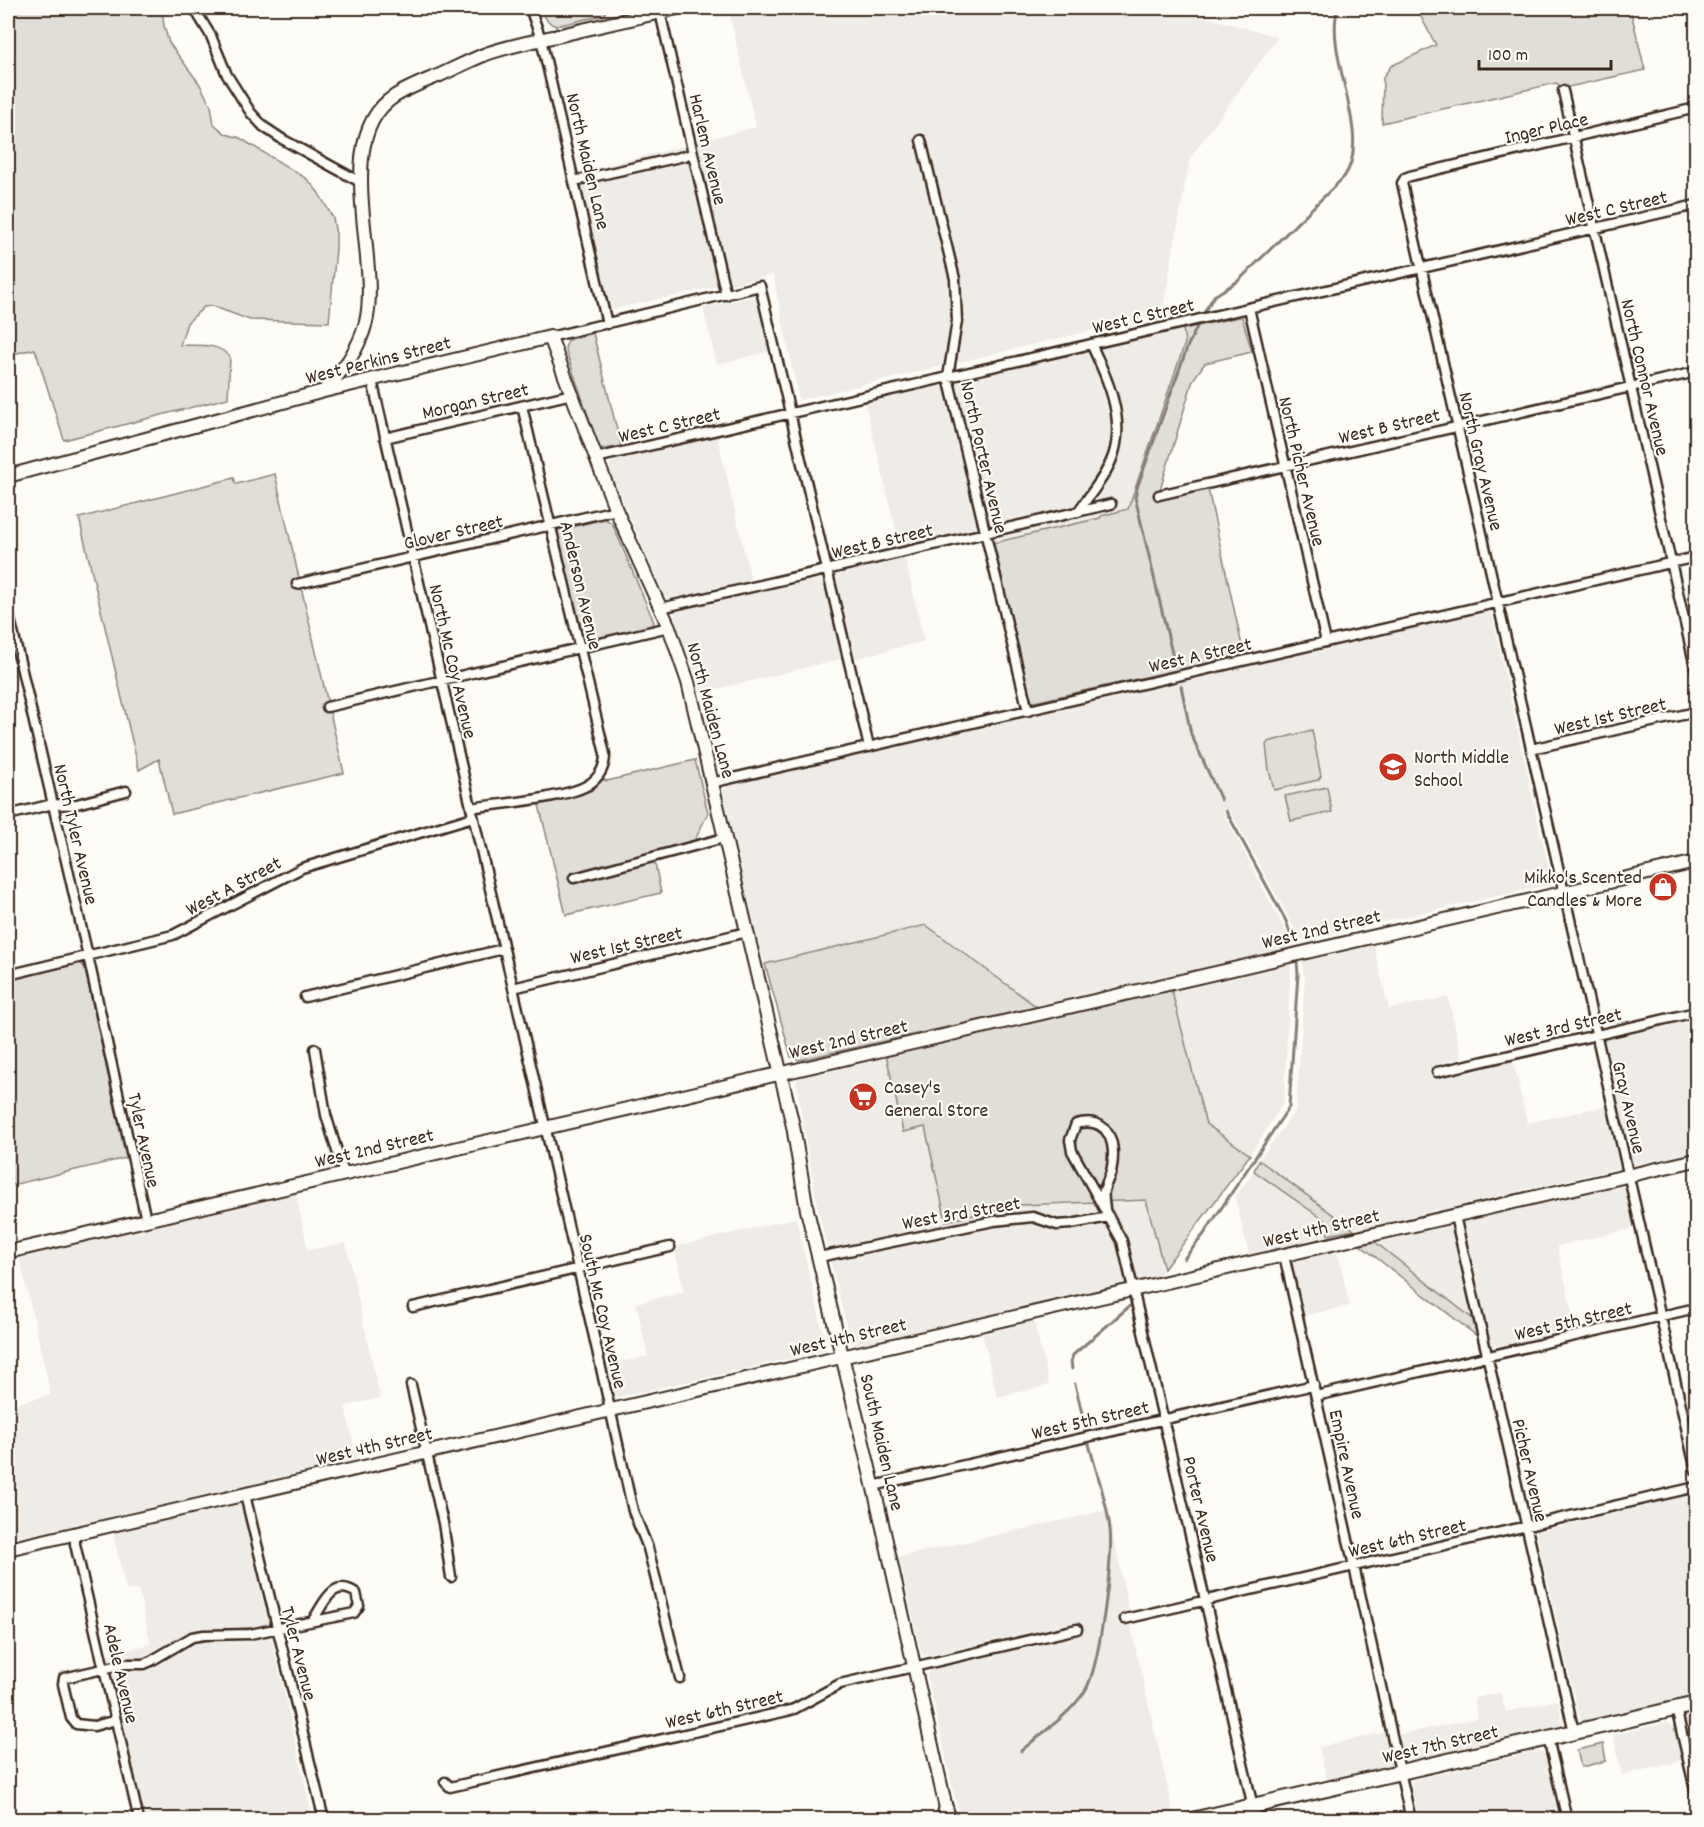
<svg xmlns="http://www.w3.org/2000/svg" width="1704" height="1827" viewBox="0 0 1704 1827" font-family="Dekko,sans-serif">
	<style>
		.built { fill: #efece7 }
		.green { fill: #e1ded7; stroke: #8e847a; stroke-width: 1.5 }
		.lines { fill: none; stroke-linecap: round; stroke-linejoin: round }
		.stream { stroke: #887d74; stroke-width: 3 }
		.street-casing { stroke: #3b2a1e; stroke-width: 13 }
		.secondary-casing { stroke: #3b2a1e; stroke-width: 16 }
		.primary-casing { stroke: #3b2a1e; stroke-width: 18 }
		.street { stroke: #fdfcf7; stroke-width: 8 }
		.secondary { stroke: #fdfcf7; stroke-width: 12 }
		.primary { stroke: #fdfcf7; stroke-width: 14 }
		.labels { text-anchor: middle; stroke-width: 4.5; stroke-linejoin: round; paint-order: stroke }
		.street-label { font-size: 20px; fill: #3b2a1e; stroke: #fdfcf7 }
		.poi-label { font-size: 20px; fill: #3b2a1e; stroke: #fdfcf7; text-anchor: start }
	</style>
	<rect width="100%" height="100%" fill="#fdfcf7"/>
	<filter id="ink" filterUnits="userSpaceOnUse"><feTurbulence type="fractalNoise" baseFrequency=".0167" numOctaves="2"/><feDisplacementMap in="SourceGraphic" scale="12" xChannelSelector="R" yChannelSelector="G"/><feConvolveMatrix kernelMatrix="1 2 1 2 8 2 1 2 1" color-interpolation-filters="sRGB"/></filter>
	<g filter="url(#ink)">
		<!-- built -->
		<path class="built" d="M728,8H1174L1278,37L1190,158L1162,314L799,400L773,275L608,310L577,173L756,127Z
			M752,297L759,300L772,351L717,364L703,308Z
			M1183,329L1185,343L1128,509L1101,516L1100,518L993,543L956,386L958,382L962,379Z
			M941,384L944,388L977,527L973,531L900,547L865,402Z
			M717,435L751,580L672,600L666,599L610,473V464L617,459Z
			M905,558L924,641L854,659L836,578L837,575Z
			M820,578L825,584L842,659L701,693L694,667L674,621L675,612Z
			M1491,610L1552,884L1301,940L1230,811L1223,812L1286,932L1290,949L1037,1007L926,925L765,964L753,921L724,796V790L730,785Z
			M1373,942L1389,1009L1448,997L1462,1058L1437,1064L1439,1075L1513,1059L1527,1123L1606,1106L1619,1168L1354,1230L1259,1160L1296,1110L1305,977L1301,959Z
			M1291,960L1284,1102L1250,1155L1206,1124L1171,988Z
			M1687,1021L1696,1062V1152L1632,1165L1605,1041L1608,1039Z
			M886,1054L903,1131L925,1127L946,1221L1021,1205L1146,1200L1164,1269L1160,1275L857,1345L851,1344L818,1210L796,1082L799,1076L802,1075Z
			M1254,1171L1324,1220L1328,1235L1249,1255L1235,1197Z
			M1620,1185L1626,1189L1635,1228L1557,1246L1576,1329L1500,1346L1491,1344L1463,1227L1464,1222L1469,1220Z
			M295,1190L308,1250L346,1243L380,1398L345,1406L357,1460L8,1540V1405L51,1395L19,1255Z
			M796,1218L826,1345L824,1351L615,1398L605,1366L648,1356L636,1303L684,1292L674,1247Z
			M1445,1225L1452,1229L1473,1319L1375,1242Z
			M1337,1250L1350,1306L1303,1316L1291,1263L1295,1260Z
			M1034,1321L1049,1385L997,1397L982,1333Z
			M1691,1495L1694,1497L1696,1506V1696L1586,1722L1580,1721L1537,1536V1532Z
			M236,1505H240L243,1512L313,1819H146L106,1655L151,1644L138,1589L126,1591L113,1533Z
			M1108,1510L1129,1611L1118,1615L1120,1624L1130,1623L1174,1816L1152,1820L960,1819L927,1676L928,1670L1074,1636L1072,1624L924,1656L921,1653L899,1557Z
			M1500,1692L1506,1712L1558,1700L1563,1725L1560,1728L1411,1762L1404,1759L1398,1735L1478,1718L1474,1698Z
			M1696,1715V1757H1693L1686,1720Z
			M1667,1722L1673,1726L1682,1761L1622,1775L1613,1735Z
			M1386,1732L1393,1760L1391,1765L1327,1781L1319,1747Z
			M1539,1751L1545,1754L1559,1812L1525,1820L1481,1819L1478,1811L1442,1819H1419L1411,1786L1412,1782L1416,1779Z"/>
		<!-- green -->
		<path class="green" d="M8,8H162L164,26L169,43L199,83L211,106L214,124L226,134L240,138L307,179L318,192L333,218L336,234V249L329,322L250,320L212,306L204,307L187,323L180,345C198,346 217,342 230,357L228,398L64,440L35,349L8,355Z
			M540,8H607L604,15L556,26C547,23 543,16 540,8Z
			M1416,8H1630L1645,70L1564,88L1556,83L1382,123L1383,77L1391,66L1436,45Z
			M1239,317H1242L1252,352L1205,363L1193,380L1160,490V500L1208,489L1244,655L1034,702L1031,701L993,543L1100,518L1101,516L1128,509L1185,343L1183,329Z
			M593,333L621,446L606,449L601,448L598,445L565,348L568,340Z
			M275,474L344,773L172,814L159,759L139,770L79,518L234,478L236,484Z
			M605,519L612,523L654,622L649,628L584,642L555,531Z
			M1312,730L1321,776L1318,780L1274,790L1269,770L1266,745L1268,742Z
			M695,760L708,813L694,842L654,859L661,893L566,915L539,805L591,791L602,779L607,781Z
			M1327,787L1332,812L1291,821L1285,796Z
			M926,925L1037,1007L799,1060L791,1057L765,964Z
			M78,962L83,965L85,969L126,1158L8,1186V978Z
			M1171,988L1206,1124L1250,1155L1164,1269L1146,1200L1021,1205L946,1221L925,1127L903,1132L886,1054Z
			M1259,1160L1354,1230L1328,1235L1324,1220L1254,1171Z
			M1375,1242L1473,1319L1477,1336L1360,1245Z
			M1603,1744L1606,1761L1581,1767L1577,1750Z"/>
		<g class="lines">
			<!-- stream -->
			<path class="stream" d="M1205,311L1214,296L1238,281L1344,177C1374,136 1323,55 1338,8
				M1175,666L1135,497L1138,485L1188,345L1197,327
				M1181,686L1191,734L1221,800
				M1226,811L1286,921L1293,942
				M1184,1259L1204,1234L1289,1107L1298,974L1297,961
				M1072,1369L1071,1361L1073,1355L1131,1305
				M1075,1384L1086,1430
				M1021,1751C1042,1733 1069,1715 1085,1691C1100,1667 1113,1559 1110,1529C1107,1501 1096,1472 1089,1444"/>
			<!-- street casing -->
			<g class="street-casing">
				<path id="street" d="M194,8L211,36L227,75L251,113L264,127L282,139L362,183
					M530,8L541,39L607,324
					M660,12L726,295
					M1563,91L1696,671
					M1696,108L1410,176L1405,178L1402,183L1696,1471
					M921,140L955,279L957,321L948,377L1028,711
					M574,181L693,154
					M1249,308L1326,642
					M550,337L760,286L869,747
					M372,380L594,1337L633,1511L648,1548L680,1678
					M385,438L572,394
					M596,458L1696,205
					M1159,495L1696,372
					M1078,512C1090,494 1106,476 1113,456C1126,419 1107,377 1091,344
					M297,584L616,510
					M661,608L1111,504
					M8,610L88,956L146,1220
					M327,707L669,627
					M1531,749L1696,712
					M711,783L1696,557
					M471,808C498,804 567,798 588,785C599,778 605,768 605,754L522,406
					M8,815L53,804L73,805L126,791
					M574,878L724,838
					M8,975L173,935L302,868L473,817
					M513,988L747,932
					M305,997L503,949
					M315,1049L326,1115L344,1174
					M1437,1072L1696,1012
					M1105,1209C1104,1203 1103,1196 1104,1190C1106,1184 1109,1178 1111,1172C1117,1145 1110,1115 1076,1124L1070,1140L1072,1151L1122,1241L1256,1820
					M1455,1216L1574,1732
					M1284,1255L1411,1820
					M819,1257L994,1221L1033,1217L1057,1225L1071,1224L1109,1217
					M413,1307L670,1247
					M411,1385L443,1523L451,1577
					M1316,1396L1696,1308
					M873,1486L1314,1385
					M245,1495L324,1820
					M75,1534V1544L139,1820
					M1125,1619L1696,1487
					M1676,1708L1696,1794
					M116,1720L94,1726L76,1724L71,1718L63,1684L64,1678L124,1664H144L151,1661L192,1637L204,1635L250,1634L354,1613L359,1606L356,1593C332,1577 324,1604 313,1620
					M1548,1738L1567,1820
					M445,1782L450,1787L787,1711L794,1709L840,1684L1077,1629"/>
			</g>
			<!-- secondary casing -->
			<g class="secondary-casing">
				<path id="secondary" d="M324,391C343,370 359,350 366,322C381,258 330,137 395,96C409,87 425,81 440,75C455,68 471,60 486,54C509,46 533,41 557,36C597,26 637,18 677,8
					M8,476L324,391L550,337L616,510L669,627L688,682L793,1126L807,1210L877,1501L948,1817
					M8,1252L1696,862
					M8,1549L1696,1160"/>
			</g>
			<!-- primary casing -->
			<g class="primary-casing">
				<path id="primary" d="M944,1820L946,1810
					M1192,1820L1696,1704"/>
			</g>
			<!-- street -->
			<use href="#street" class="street"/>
			<!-- secondary -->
			<use href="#secondary" class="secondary"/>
			<!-- primary -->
			<use href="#primary" class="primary"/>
		</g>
	</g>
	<!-- icons -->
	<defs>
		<g id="school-disc" transform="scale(1.5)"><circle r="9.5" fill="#c8321e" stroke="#fdfcf7"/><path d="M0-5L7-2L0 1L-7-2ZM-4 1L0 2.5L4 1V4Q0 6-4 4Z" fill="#fff"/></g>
		<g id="shop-disc" transform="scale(1.5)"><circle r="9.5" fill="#c8321e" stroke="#fdfcf7"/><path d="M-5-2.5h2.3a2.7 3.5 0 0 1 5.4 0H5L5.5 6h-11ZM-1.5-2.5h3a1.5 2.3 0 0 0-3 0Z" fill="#fff"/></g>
		<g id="supermarket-disc" transform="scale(1.5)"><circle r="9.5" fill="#c8321e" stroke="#fdfcf7"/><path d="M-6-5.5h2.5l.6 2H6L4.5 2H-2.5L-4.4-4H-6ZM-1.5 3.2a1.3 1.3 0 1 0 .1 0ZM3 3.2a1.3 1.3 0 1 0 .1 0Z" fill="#fff"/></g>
	</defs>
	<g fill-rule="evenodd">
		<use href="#school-disc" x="1393" y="767"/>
		<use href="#shop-disc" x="1663" y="887"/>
		<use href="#supermarket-disc" x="863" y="1097"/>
	</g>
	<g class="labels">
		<!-- street labels -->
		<g class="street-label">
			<text transform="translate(1546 127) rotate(-13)" y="7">Inger Place</text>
			<text transform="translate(709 149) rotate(77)" y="7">Harlem Avenue</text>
			<text transform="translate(589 161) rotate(77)" y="7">North Maiden Lane</text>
			<text transform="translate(1616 207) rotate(-13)" y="7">West C Street</text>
			<text transform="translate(1143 315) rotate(-13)" y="7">West C Street</text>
			<text transform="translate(378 359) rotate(-14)" y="7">West Perkins Street</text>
			<text transform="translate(1646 377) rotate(77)" y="7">North Connor Avenue</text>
			<text transform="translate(475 400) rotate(-13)" y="7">Morgan Street</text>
			<text transform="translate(669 424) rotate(-13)" y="7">West C Street</text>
			<text transform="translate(1389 425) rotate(-13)" y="7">West B Street</text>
			<text transform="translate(985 457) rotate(77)" y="7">North Porter Avenue</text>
			<text transform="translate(1482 461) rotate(77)" y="7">North Gray Avenue</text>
			<text transform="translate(1303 471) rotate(77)" y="7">North Picher Avenue</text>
			<text transform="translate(453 531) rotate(-13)" y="7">Glover Street</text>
			<text transform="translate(882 540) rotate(-13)" y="7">West B Street</text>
			<text transform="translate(582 585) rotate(77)" y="7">Anderson Avenue</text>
			<text transform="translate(1200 654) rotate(-13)" y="7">West A Street</text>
			<text transform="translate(454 661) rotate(77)" y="7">North Mc Coy Avenue</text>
			<text transform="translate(712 710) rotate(75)" y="7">North Maiden Lane</text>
			<text transform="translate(1610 715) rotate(-13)" y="7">West 1st Street</text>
			<text transform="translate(77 834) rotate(77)" y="7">North Tyler Avenue</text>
			<text transform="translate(233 885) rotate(-28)" y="7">West A Street</text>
			<text transform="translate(1321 928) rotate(-13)" y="7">West 2nd Street</text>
			<text transform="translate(626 944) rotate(-13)" y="7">West 1st Street</text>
			<text transform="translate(1563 1026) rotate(-13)" y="7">West 3rd Street</text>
			<text transform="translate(848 1038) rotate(-13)" y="7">West 2nd Street</text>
			<text transform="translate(1630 1107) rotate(77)" y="7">Gray Avenue</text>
			<text transform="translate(145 1140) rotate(78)" y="7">Tyler Avenue</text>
			<text transform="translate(374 1147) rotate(-13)" y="7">West 2nd Street</text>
			<text transform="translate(961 1212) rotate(-10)" y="7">West 3rd Street</text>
			<text transform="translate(1321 1227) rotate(-13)" y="7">West 4th Street</text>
			<text transform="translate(604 1311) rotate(77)" y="7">South Mc Coy Avenue</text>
			<text transform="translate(1573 1320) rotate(-13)" y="7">West 5th Street</text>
			<text transform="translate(848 1336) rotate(-13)" y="7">West 4th Street</text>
			<text transform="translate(1090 1419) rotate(-13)" y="7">West 5th Street</text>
			<text transform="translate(883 1442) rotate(77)" y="7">South Maiden Lane</text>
			<text transform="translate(374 1445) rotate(-13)" y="7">West 4th Street</text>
			<text transform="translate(1348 1464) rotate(78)" y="7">Empire Avenue</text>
			<text transform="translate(1531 1470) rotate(77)" y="7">Picher Avenue</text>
			<text transform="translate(1202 1509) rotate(77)" y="7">Porter Avenue</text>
			<text transform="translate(1407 1537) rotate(-13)" y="7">West 6th Street</text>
			<text transform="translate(300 1653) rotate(76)" y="7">Tyler Avenue</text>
			<text transform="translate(122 1673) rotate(77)" y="7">Adele Avenue</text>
			<text transform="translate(724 1708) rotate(-13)" y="7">West 6th Street</text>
			<text transform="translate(1440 1743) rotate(-13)" y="7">West 7th Street</text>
		</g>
		<!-- poi labels -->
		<g class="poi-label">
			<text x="1414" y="763">North Middle<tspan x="1414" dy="23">School</tspan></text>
			<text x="1642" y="883" text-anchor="end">Mikko's Scented<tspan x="1642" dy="23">Candles &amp; More</tspan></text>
			<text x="884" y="1093">Casey's<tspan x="884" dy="23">General Store</tspan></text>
		</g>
	</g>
	<!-- margin -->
	<rect width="1704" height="1827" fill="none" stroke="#fdfcf7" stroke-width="30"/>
	<rect x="15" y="15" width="1674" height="1797" fill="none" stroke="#3b2a1e" stroke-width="2" filter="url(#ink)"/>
	<!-- scale -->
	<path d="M1479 60v9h132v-9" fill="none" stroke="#3b2a1e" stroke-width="3"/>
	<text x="1488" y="60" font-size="18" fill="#3b2a1e" stroke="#fdfcf7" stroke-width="4.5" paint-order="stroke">100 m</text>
</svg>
